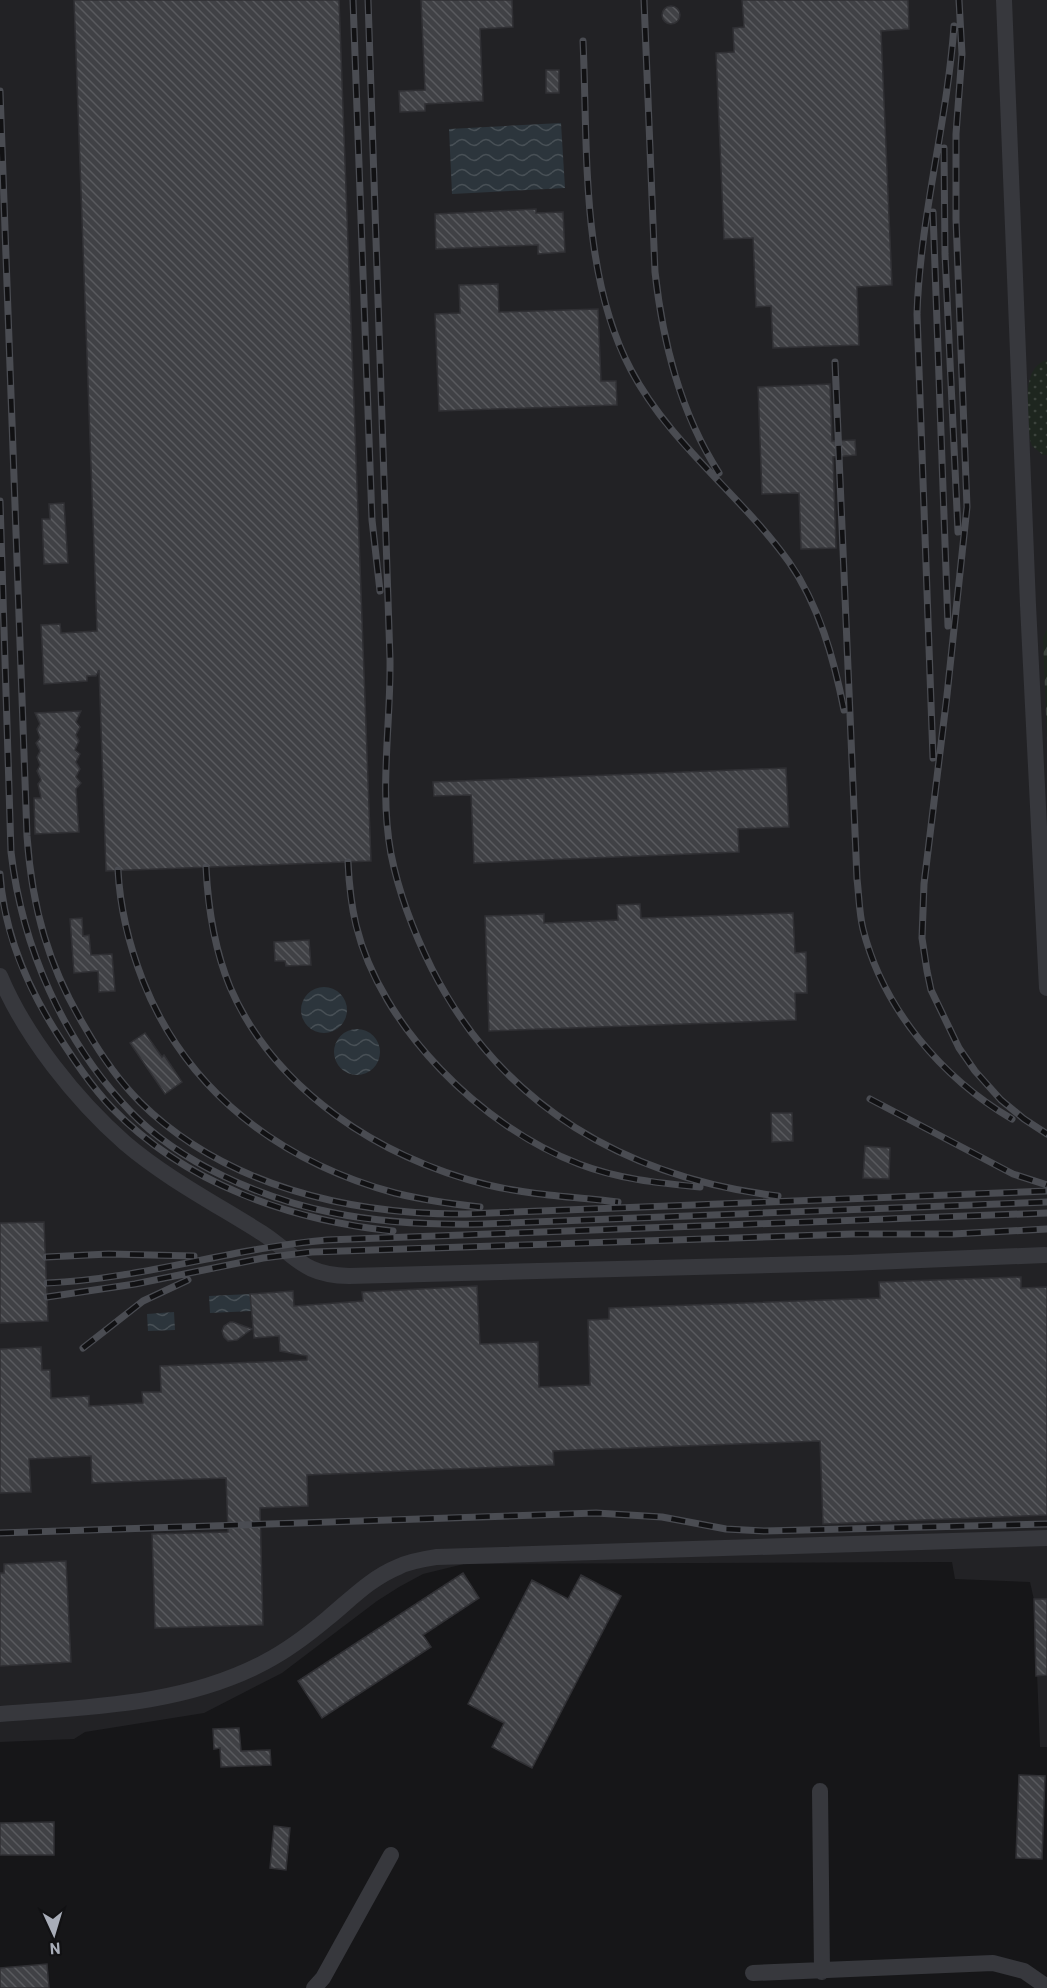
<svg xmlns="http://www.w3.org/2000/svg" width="1047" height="1988" viewBox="0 0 1047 1988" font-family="Barlow,sans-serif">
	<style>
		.built { fill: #222225 }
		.grass { fill: url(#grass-dots) }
		.forest { fill: url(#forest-firs) }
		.water { fill: url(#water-waves) }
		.building { fill: url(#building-back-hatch); stroke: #303034; stroke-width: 1.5 }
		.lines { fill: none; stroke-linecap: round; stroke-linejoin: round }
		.minor { stroke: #37383d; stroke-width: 16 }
		.rail-casing { stroke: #4a4c52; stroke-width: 7 }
		.rail { stroke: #111113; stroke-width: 4.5; stroke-dasharray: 14; stroke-linecap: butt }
	</style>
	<defs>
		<pattern id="grass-dots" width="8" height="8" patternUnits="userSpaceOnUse" patternTransform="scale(1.5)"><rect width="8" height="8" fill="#1e261f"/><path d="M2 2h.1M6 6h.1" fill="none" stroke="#3c433d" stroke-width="1.8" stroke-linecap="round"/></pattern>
		<pattern id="forest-firs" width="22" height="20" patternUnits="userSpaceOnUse" patternTransform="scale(1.5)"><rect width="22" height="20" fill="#1e261f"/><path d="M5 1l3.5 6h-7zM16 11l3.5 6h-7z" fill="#3c433d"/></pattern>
		<pattern id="water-waves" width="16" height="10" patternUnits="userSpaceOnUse" patternTransform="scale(1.5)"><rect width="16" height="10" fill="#2c353c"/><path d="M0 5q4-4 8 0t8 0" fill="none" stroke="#485056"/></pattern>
		<pattern id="building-back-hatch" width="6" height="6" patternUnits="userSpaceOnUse" patternTransform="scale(1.5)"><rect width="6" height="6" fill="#404145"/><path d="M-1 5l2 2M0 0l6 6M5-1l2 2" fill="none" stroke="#595a5e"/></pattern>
	</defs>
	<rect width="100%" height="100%" fill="#161618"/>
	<!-- built -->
	<path class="built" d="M0,0H1047V1747H1040L1034,1600L1030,1582L955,1579L952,1562L464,1564L423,1574L399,1587L377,1601L282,1673L204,1713L85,1732L74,1739L0,1742Z"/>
	<!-- grass -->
	<path class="grass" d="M1047,360V455H1043L1032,446L1030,440C1029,416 1019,368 1047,360Z"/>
	<!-- forest -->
	<path class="forest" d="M1047,629V741L1043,638Z"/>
	<!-- water -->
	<path class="water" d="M561,123L565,188L452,194L449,129Z
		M301 1010a23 23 0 1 1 46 0a23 23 0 1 1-46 0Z
		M334 1052a23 23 0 1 1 46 0a23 23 0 1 1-46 0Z
		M250,1294L252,1311L210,1313L209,1296Z
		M174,1312L175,1330L148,1331L147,1314Z"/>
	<!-- building -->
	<path class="building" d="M74,0H339L371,861L106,871L99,670L96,676H87V681L44,684L41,625L60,624L61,633L97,631Z
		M421,0H512L513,27L480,29L483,101L425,104V111L400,112L399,91L425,90Z
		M742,0H908L909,29L881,31L892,285L857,287L859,345L773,348L771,306L756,307L753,238L724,239L716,53L734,52L733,28L744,27Z
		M662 15a9 9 0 1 1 18 0a9 9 0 1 1-18 0Z
		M546,70H559V93H546Z
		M536,209V213L563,212L565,252L538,254V245L436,249L435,214Z
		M498,284L499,312L598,309L601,381H616L617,405L439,411L435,314L460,313L459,285Z
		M830,384L832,441L855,440L856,455L833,457L836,548L801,549L799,493L762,494L758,387Z
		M64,503L68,563L44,564L42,519H50L49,504Z
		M81,711L76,722L80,727L76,735L79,741L75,750L80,754L76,762L80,769L76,777L81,783L76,789L79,832L35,834L34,798H41L38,784L41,780L37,771L40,765L37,757L40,751L36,743L40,738L37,729L40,724L35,713Z
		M786,768L789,827L738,829L739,852L474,863L471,795L434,796L433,782Z
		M640,904L641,918L793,913L795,953L806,952L807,993H795L796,1020L489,1031L485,916L544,914V923L618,920L617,905Z
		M82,918L83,936L89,935L91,955L112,954L115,991L99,992L98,971L74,973L70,919Z
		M309,940L311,965L286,966L285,961H275L274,942Z
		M145,1033L162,1057L164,1055L182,1082L165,1094L130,1043Z
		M771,1113H792L793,1141L772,1142Z
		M865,1146L890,1148L889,1179L863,1178Z
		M44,1222L48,1321L0,1323V1223Z
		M1021,1277V1288L1047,1287V1515L823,1524L820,1441L553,1451L554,1465L307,1475L308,1506L260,1508L263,1625L155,1628L152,1534L228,1532L226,1478L92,1483L91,1456L29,1459L31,1492L0,1493V1349L41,1347L42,1370H50L51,1398L89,1396V1406L143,1403L142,1392H161L160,1366L307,1360V1356L280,1351L279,1336L254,1338L250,1294L293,1291L294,1306L363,1301L362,1292L477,1286L480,1344L538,1342L539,1387L590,1385L588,1320L609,1319V1308L880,1298L879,1282Z
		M230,1322H233L252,1329L237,1340L228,1341L224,1337L222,1331L224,1326Z
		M66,1561L71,1662L0,1666V1573H4V1564Z
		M463,1573L479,1598L423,1635L431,1647L322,1718L298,1681Z
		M581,1575L621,1596L532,1768L492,1747L504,1723L468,1704L532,1580L568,1599Z
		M1034,1599H1047V1675L1036,1676Z
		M239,1728L241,1751L270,1750L271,1765L221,1767L220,1748L214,1749L213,1729Z
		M1019,1775L1045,1776L1042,1859L1016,1858Z
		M54,1822V1855H0V1823Z
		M274,1826L290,1828L286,1870L270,1868Z
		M47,1964L49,1988H0V1968Z"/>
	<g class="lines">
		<!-- minor -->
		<path class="minor" d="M1004,0L1028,605L1047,988
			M0,976C25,1036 76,1100 125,1143C166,1178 216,1204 262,1233C297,1256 302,1275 349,1276L849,1263L1045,1255
			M0,1714C90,1707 184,1705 265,1662C288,1650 309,1634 328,1618C351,1599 371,1578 398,1567C410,1561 424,1559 437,1557L1047,1538
			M820,1791L822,1972
			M753,1973L993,1963L1024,1971L1047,1987
			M314,1988L323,1978L391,1855"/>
		<!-- rail casing -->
		<g class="rail-casing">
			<path id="rail" d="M353,0L372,520L380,591
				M368,0L390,659C391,724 379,789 391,854C399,894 414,933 432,969C502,1107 628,1178 778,1196
				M644,0L655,272C663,343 680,412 719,473
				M959,0L962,54L956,134V219L967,507L947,695L924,884L922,938L927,971L931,990L959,1048L975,1071L1001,1100L1024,1119L1047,1134
				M583,41C588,148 580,274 631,370C670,444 741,495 789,562C819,605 834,659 844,710
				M0,91L27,836C32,908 48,966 86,1029C101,1055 118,1080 140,1102C225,1186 350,1215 466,1214L1047,1191
				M944,148L945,254L958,532
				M933,212L948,626
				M835,362L857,879C859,895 859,912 863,929C883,1009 942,1078 1012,1119
				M0,501L11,852C22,947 63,1041 130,1111C179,1163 265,1200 334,1213C383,1223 433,1225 483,1224L1047,1202
				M933,758L917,314C920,217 947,123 954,26
				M348,862C349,883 351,904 356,925C381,1028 482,1127 579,1164C618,1179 658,1183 700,1187
				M206,867C208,908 214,948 230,987C275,1091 380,1158 488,1185C530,1195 575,1197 618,1202
				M118,870C120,909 129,945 143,981C187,1092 281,1162 395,1193C423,1200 452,1204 480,1207
				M0,874C4,933 26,985 58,1035C74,1060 91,1086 112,1108C186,1184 289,1220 393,1231
				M870,1099L1013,1174L1047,1185
				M46,1257L109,1254L194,1256
				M47,1283C142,1279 232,1248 327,1240L1047,1213
				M47,1297L135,1284L263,1258L312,1252L853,1234H953L1047,1229
				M83,1348L143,1301L188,1280
				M0,1533L596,1513L662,1517L726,1529L764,1531L1047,1524"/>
		</g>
		<!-- rail -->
		<use href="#rail" class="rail"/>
	</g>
	<!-- north arrow -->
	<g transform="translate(54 1934) rotate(176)" stroke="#111113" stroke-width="4.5" paint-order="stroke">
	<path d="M0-4.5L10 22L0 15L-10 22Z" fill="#a8adb8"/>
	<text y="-9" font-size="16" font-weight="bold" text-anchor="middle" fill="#a8adb8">N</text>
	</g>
</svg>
